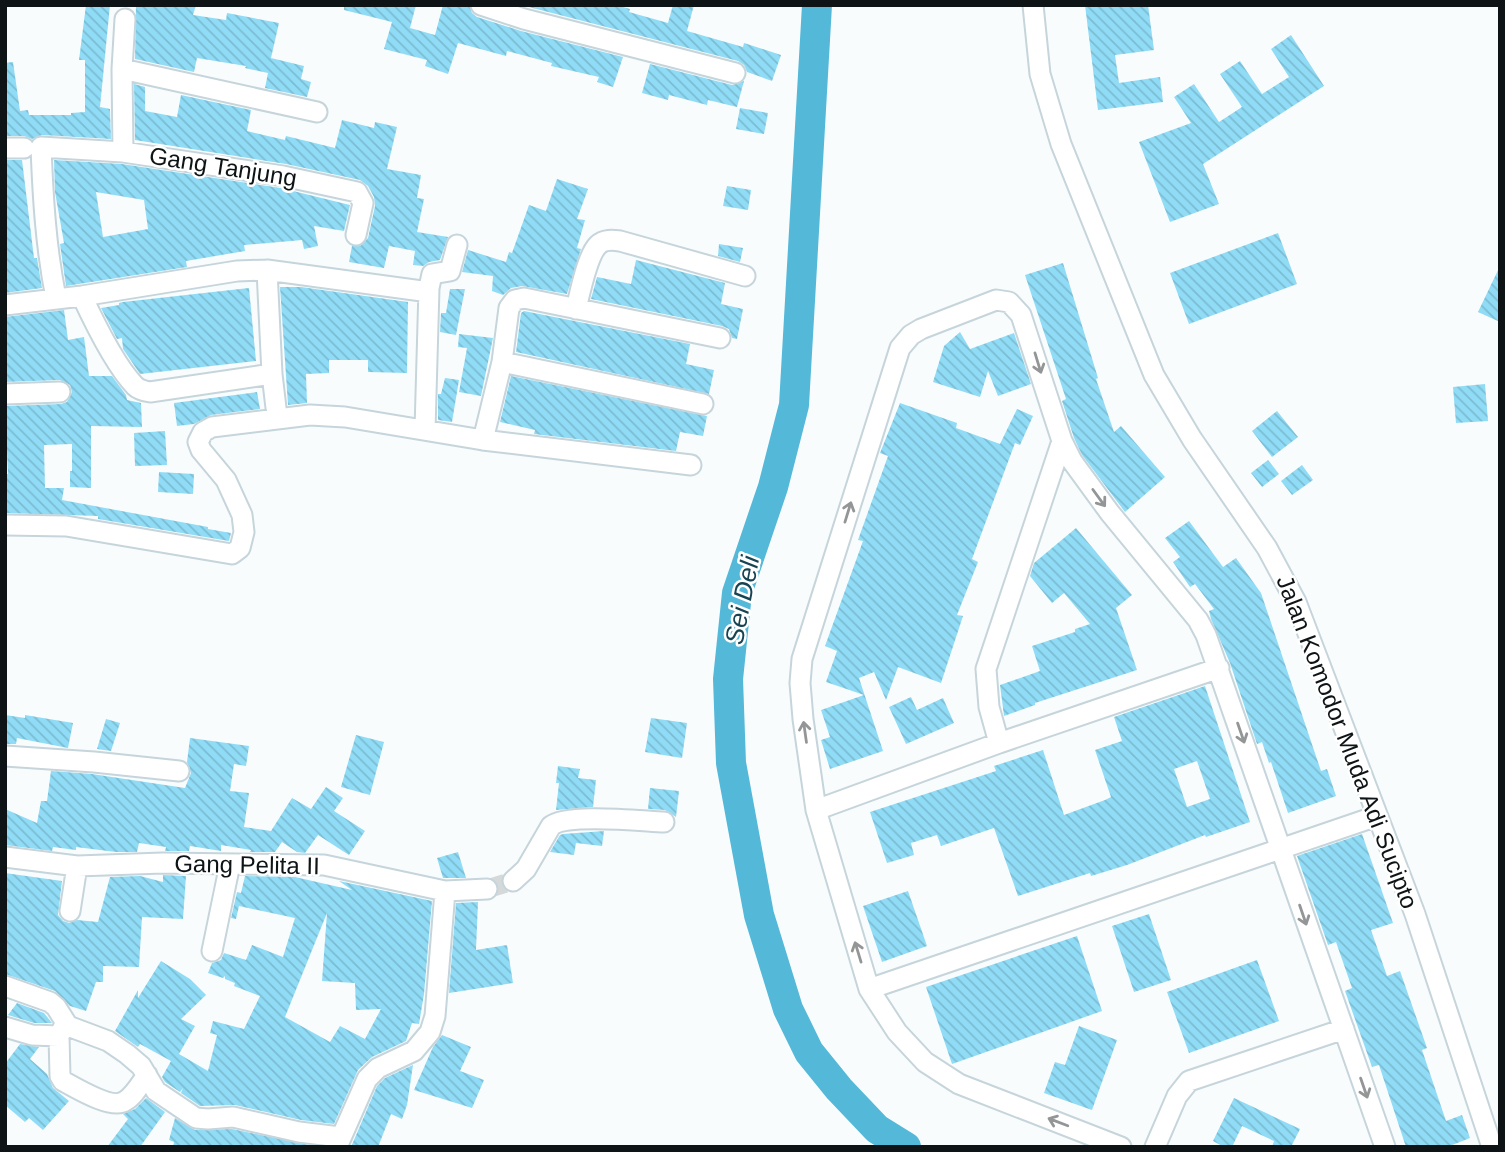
<svg xmlns="http://www.w3.org/2000/svg" width="1505" height="1152" viewBox="0 0 1505 1152" font-family="Arial,sans-serif">
	<style>
		.lines { fill: none; stroke-linecap: round; stroke-linejoin: round }
		.river { stroke: #54b8d9; stroke-width: 30 }
		.building { fill: url(#building-back-hatch); fill-rule: evenodd }
		.minor-tunnel { stroke: #d6d9da; stroke-width: 19; stroke-dasharray: 19 10; stroke-linecap: butt }
		.minor-casing { stroke: #c6d5db; stroke-width: 23 }
		.minor { stroke: #fff; stroke-width: 19 }
		.oneway { stroke: #939596 }
		.labels { text-anchor: middle; stroke-width: 5; stroke-linejoin: round; paint-order: stroke }
		.street-label { font-size: 24px; fill: #0e1416; stroke: #fff }
		.water-label { font-size: 26px; font-style: italic; fill: #174452; stroke: #fff }
	</style>
	<defs>
		<pattern id="building-back-hatch" width="6" height="6" patternUnits="userSpaceOnUse" patternTransform="scale(1.75)"><rect width="6" height="6" fill="#90dcf6"/><path d="M-1 5l2 2M0 0l6 6M5-1l2 2" fill="none" stroke="#7bbcd2"/></pattern>
	</defs>
	<rect width="100%" height="100%" fill="#f9fcfd"/>
	<g class="lines">
		<!-- river -->
		<path class="river" d="M817,5L794,405L773,487L737,593L728,679L731,763L759,915L788,1009L809,1052L839,1089L877,1129L906,1147"/>
	</g>
	<!-- building -->
	<path class="building" d="M86,5H110L100,107L110,109L111,139L42,135L32,139L24,136H5V63L13,62L20,111L28,110L29,115H71V113L85,112V60H79Z
		M136,5H196L193,15L226,20L227,13L279,23L271,58L304,66L301,79L311,82L307,97L265,88L268,73L245,68L246,66L197,58L194,72L135,59Z
		M344,5H416L410,28L435,35L443,5H469L472,13L477,17L521,31L623,57L613,87L597,82L599,77L551,66L552,63L507,51L506,56L458,43L448,74L425,66L427,60L384,49L392,22L344,10Z
		M521,5H616L630,9L629,12L668,23L673,5H694L687,31L743,47L744,43L781,55L772,81L747,72L744,65L738,61Z
		M1085,5H1148L1154,50L1115,55L1119,83L1160,77L1163,102L1098,110Z
		M1291,35L1324,86L1203,164L1219,204L1170,222L1139,142L1191,123L1174,97L1194,84L1219,122L1242,107L1220,74L1240,61L1262,94L1289,77L1271,49Z
		M650,64L732,85L744,81L737,107L708,100L707,105L669,95L668,100L642,93Z
		M134,84L145,87V111L177,117L181,95L251,110L247,131L285,140L286,136L335,148L342,120L374,128L375,122L397,127L387,169L421,175L417,198L424,199L417,232L448,237L440,260L429,262L423,266L413,265L415,251L389,246L384,268L349,262L352,246H360L368,238L375,206L374,197L368,186L360,180L286,164L135,140Z
		M740,108L768,113L764,134L736,129Z
		M5,160H22L34,258H37L42,288L5,293Z
		M54,160L122,164L281,188L350,205L344,231L314,226L318,246L304,249L302,240L244,245L245,251L186,261L187,267L66,286L60,244L64,243L55,192ZM96,192L144,200L148,229L103,237Z
		M557,179L588,189L577,219L585,220L577,248L581,249L567,294L522,286L511,288L503,295L492,291L493,276L462,272L468,250L506,262L509,252L512,253L529,205L546,211Z
		M727,186L751,190L748,210L723,206Z
		M1278,233L1297,284L1189,324L1170,273Z
		M719,244L743,248L740,262L718,256Z
		M636,260L725,283L721,304L743,309L737,339L732,338L729,329L722,326L591,299L597,277L631,284Z
		M1063,263L1098,378L1096,379L1114,432L1121,426L1165,477L1125,512L1082,455L1074,438L1062,401L1066,399L1025,275Z
		M1500,266V322L1478,312Z
		M280,287H301L408,302L407,373L368,372V360H329V373L306,374L307,403L288,405Z
		M249,288L256,361L140,374L123,349L122,338L117,339L101,308L119,305V303L123,302Z
		M450,289H465L456,335L440,332L441,313H446Z
		M64,310L68,340L84,337L89,376H112L126,395L127,400L141,403L142,427L91,426V488L70,487V471H72V444L44,445L45,488H64L62,500L208,527V529L231,533L229,541L98,519V516L5,513V474H8L5,406L61,404L67,402L72,392L70,385L60,380L5,382V317Z
		M524,311L690,344L686,364L714,370L709,394L516,352L521,313Z
		M960,332L970,349L1014,333L1031,384L998,396L988,371L980,397L933,382L944,346Z
		M459,334L493,338L481,396L459,392L467,348L458,347Z
		M511,376L707,416L703,436L680,432L676,451L534,434L535,430L500,422Z
		M445,378L459,380L452,422L438,420V394H441Z
		M1485,384L1488,421L1456,423L1453,387Z
		M257,392L260,409L211,415L194,424L177,426L174,403Z
		M900,403L957,423L956,428L1000,444L1017,409L1033,416L1020,445L1015,443L972,559L978,562L957,615L963,616L941,683L898,667L886,700L874,672L859,678L883,751L830,769L821,740L830,737L821,710L864,695L826,682L837,651L825,646L863,541L858,540L888,456L880,453Z
		M1277,411L1298,437L1272,457L1252,431Z
		M165,431L167,465L135,466L134,433Z
		M1268,460L1279,474L1262,487L1251,473Z
		M1302,465L1313,480L1292,495L1281,481Z
		M159,472L194,474L193,494L158,492Z
		M1189,521L1223,567L1236,558L1261,593L1321,771L1327,769L1336,796L1288,813L1271,762L1269,763L1262,742L1257,744L1230,663L1211,619L1209,611L1214,609L1195,584L1190,587L1173,562L1180,557L1165,538Z
		M1076,528L1132,595L1116,608L1137,670L1035,703V705L1004,716L1000,685L1040,671L1032,646L1075,632V629L1090,624L1064,593L1052,603L1030,576L1034,563Z
		M1205,686L1250,822L1206,837L1205,835L1127,865L1091,876L1090,873L1018,896L994,828L941,846L937,835L911,843L914,855L887,863L870,812L996,771L994,766L1043,750L1064,815L1105,800L1111,797L1095,750L1122,741L1114,717ZM1197,761L1210,799L1187,807L1174,769Z
		M911,697L917,710L943,698L954,723L906,744L889,707Z
		M5,715L25,718V715L73,723L68,748L17,738L16,744H5Z
		M651,718L687,723L682,758L645,752Z
		M106,719L120,723L111,751L97,749Z
		M356,735L384,742L370,795L341,787Z
		M190,738L249,746L246,766L234,764L230,791L249,793L244,827L271,831L292,798L311,809L326,787L343,798L334,811L365,831L349,855L318,835L305,853L297,852L282,842L275,852H250L251,850L221,845V851L190,846L189,851H165L166,847L139,843L137,852H116L76,847V850L53,847L52,851L5,845V809L37,823L41,801H47L51,771L92,774L185,788L191,773L187,762Z
		M558,766L580,769L578,778L596,780L593,807L556,810L559,783H556Z
		M650,788L679,791L676,817L665,810L648,809Z
		M604,831L602,846L576,843L574,855L550,852L560,835L563,834Z
		M1362,834L1393,923L1371,930L1387,976L1400,971L1427,1048L1422,1050L1446,1121L1462,1115L1470,1138L1447,1147H1406L1379,1065L1372,1067L1345,991L1352,988L1336,942L1328,945L1297,856Z
		M458,852L466,878H443L437,858Z
		M5,873L62,881L58,915L63,921L69,923L77,920L98,922L110,877L140,876L163,882V875L186,876L183,919L142,917L139,967L103,966V982H96L86,1011L70,1006L55,991L5,974Z
		M245,876L295,877L352,890L339,881L432,901L424,994L419,1024L412,1023L406,1041L372,1057L358,1070L334,1124L301,1120L235,1105L200,1106L181,1093L183,1088L180,1092L165,1082L162,1077L171,1061L140,1044L138,1047L115,1031L138,990V998L161,961L190,979L206,995L181,1019L195,1026L179,1054L208,1071L217,1035L210,1033L213,1021L244,1029L260,996L234,986L235,983L225,979V976L223,978L208,973L212,963L221,960L224,953L246,960L252,945L283,957L295,918L239,906L236,919L231,918L237,892L241,893ZM327,913L322,981L355,983L356,1010L381,1009L365,1039L340,1026L330,1042L285,1017Z
		M908,891L927,946L882,962L863,906Z
		M478,902L476,950L507,945L513,983L449,993L456,903Z
		M1149,914L1171,980L1134,992L1112,926Z
		M1077,936L1102,1011L952,1064L926,987Z
		M1257,960L1279,1021L1189,1053L1167,992Z
		M17,1003L44,1013L52,1023H34L8,1015Z
		M1079,1026L1117,1040L1092,1110L1044,1093L1055,1062L1065,1065Z
		M442,1035L471,1047L460,1071L484,1080L472,1108L414,1090L433,1047Z
		M20,1044L39,1047L30,1059L47,1074L53,1088L69,1101L43,1130L29,1118L25,1122L5,1105V1064Z
		M413,1065L407,1105L402,1119L391,1114L378,1147H351L377,1086L385,1078Z
		M146,1098L165,1112L140,1147H107L128,1119L123,1114L135,1109Z
		M1234,1098L1300,1129L1291,1147H1272L1274,1141L1242,1126L1232,1147H1224L1213,1141Z
		M175,1118L195,1130L232,1129L319,1147H173L174,1142L169,1140Z"/>
	<g class="lines">
		<!-- minor-tunnel -->
		<path class="minor-tunnel" d="M487,889L513,881"/>
		<!-- minor casing -->
		<g class="minor-casing">
			<path id="minor" d="M481,5L524,19L735,73
				M1033,5L1040,74L1061,144L1154,375L1192,439L1267,548L1296,602L1415,914L1492,1147
				M122,69L317,112
				M5,148H24
				M123,152L122,69L125,19
				M267,270L272,374L276,408
				M82,296C94,322 115,365 135,386C139,390 144,391 150,392L272,374
				M56,298C46,248 43,199 41,147L123,152L283,176L357,192L363,203L356,235
				M5,305L82,296L237,271L267,270L422,291
				M576,309C580,293 587,256 598,245C604,239 613,240 620,241L745,276
				M502,362L703,404
				M5,394L60,392
				M425,430L429,288L432,274L450,271L457,245
				M483,440L502,362L509,308L515,300L524,298L720,338
				M5,525L66,526L232,554L240,548L244,532L242,515L226,480L201,450L198,442L203,432L212,427L310,415L345,417L483,440L691,465
				M999,743L989,707L986,669L1062,441
				M5,756L94,762L179,771
				M816,810L999,743L1219,668
				M5,857L77,866L163,863L324,865L445,891L487,889
				M513,881L526,869L551,826C567,813 640,821 664,822
				M70,911L77,866
				M212,951L230,864
				M5,986L50,1002L56,1007L68,1026L108,1041L127,1054L141,1066L156,1091L196,1118L208,1119L233,1117L299,1132L340,1137
				M869,989L1377,816
				M65,1024L59,1036L60,1076L63,1081C76,1088 112,1110 125,1101C134,1096 141,1083 147,1075
				M5,1027L32,1035L59,1036
				M337,1147L367,1079L378,1068L414,1051L430,1032L435,1016L445,891
				M1121,1147L959,1084L925,1062L897,1032L869,989L816,810L803,719L800,683L802,659L900,348L911,335L921,329L996,300L1009,302L1021,315L1062,441L1072,461L1110,513L1198,620L1206,635L1385,1147
				M1155,1147L1177,1096L1189,1081L1344,1029"/>
		</g>
		<!-- minor -->
		<use href="#minor" class="minor"/>
	</g>
	<!-- one-way arrows -->
	<defs><path id="oneway-shaft" d="M-6 0H5M1.5-3L5.5 0L1.5 3" fill="none" stroke-width="1.6" stroke-linecap="round" stroke-linejoin="round" transform="scale(1.75)"/></defs>
	<g class="oneway">
		<use href="#oneway-shaft" transform="translate(1038 363) rotate(73)"/>
		<use href="#oneway-shaft" transform="translate(1099 498) rotate(54)"/>
		<use href="#oneway-shaft" transform="translate(848 512) rotate(-73)"/>
		<use href="#oneway-shaft" transform="translate(805 732) rotate(-98)"/>
		<use href="#oneway-shaft" transform="translate(1241 733) rotate(71)"/>
		<use href="#oneway-shaft" transform="translate(1303 915) rotate(71)"/>
		<use href="#oneway-shaft" transform="translate(858 952) rotate(-107)"/>
		<use href="#oneway-shaft" transform="translate(1364 1088) rotate(71)"/>
		<use href="#oneway-shaft" transform="translate(1058 1122) rotate(-159)"/>
	</g>
	<g class="labels">
		<!-- street labels -->
		<g class="street-label">
			<text transform="translate(223 167) rotate(9)" y="8">Gang Tanjung</text>
			<text transform="translate(1347 742) rotate(69)" y="8">Jalan Komodor Muda Adi Sucipto</text>
			<text transform="translate(247 865) rotate(1)" y="8">Gang Pelita II</text>
		</g>
		<!-- water labels -->
		<g class="water-label">
			<text transform="translate(742 600) rotate(-79)" y="9">Sei Deli</text>
		</g>
	</g>
	<!-- border -->
	<rect width="1505" height="1152" fill="none" stroke="#0e1416" stroke-width="14"/>
</svg>
